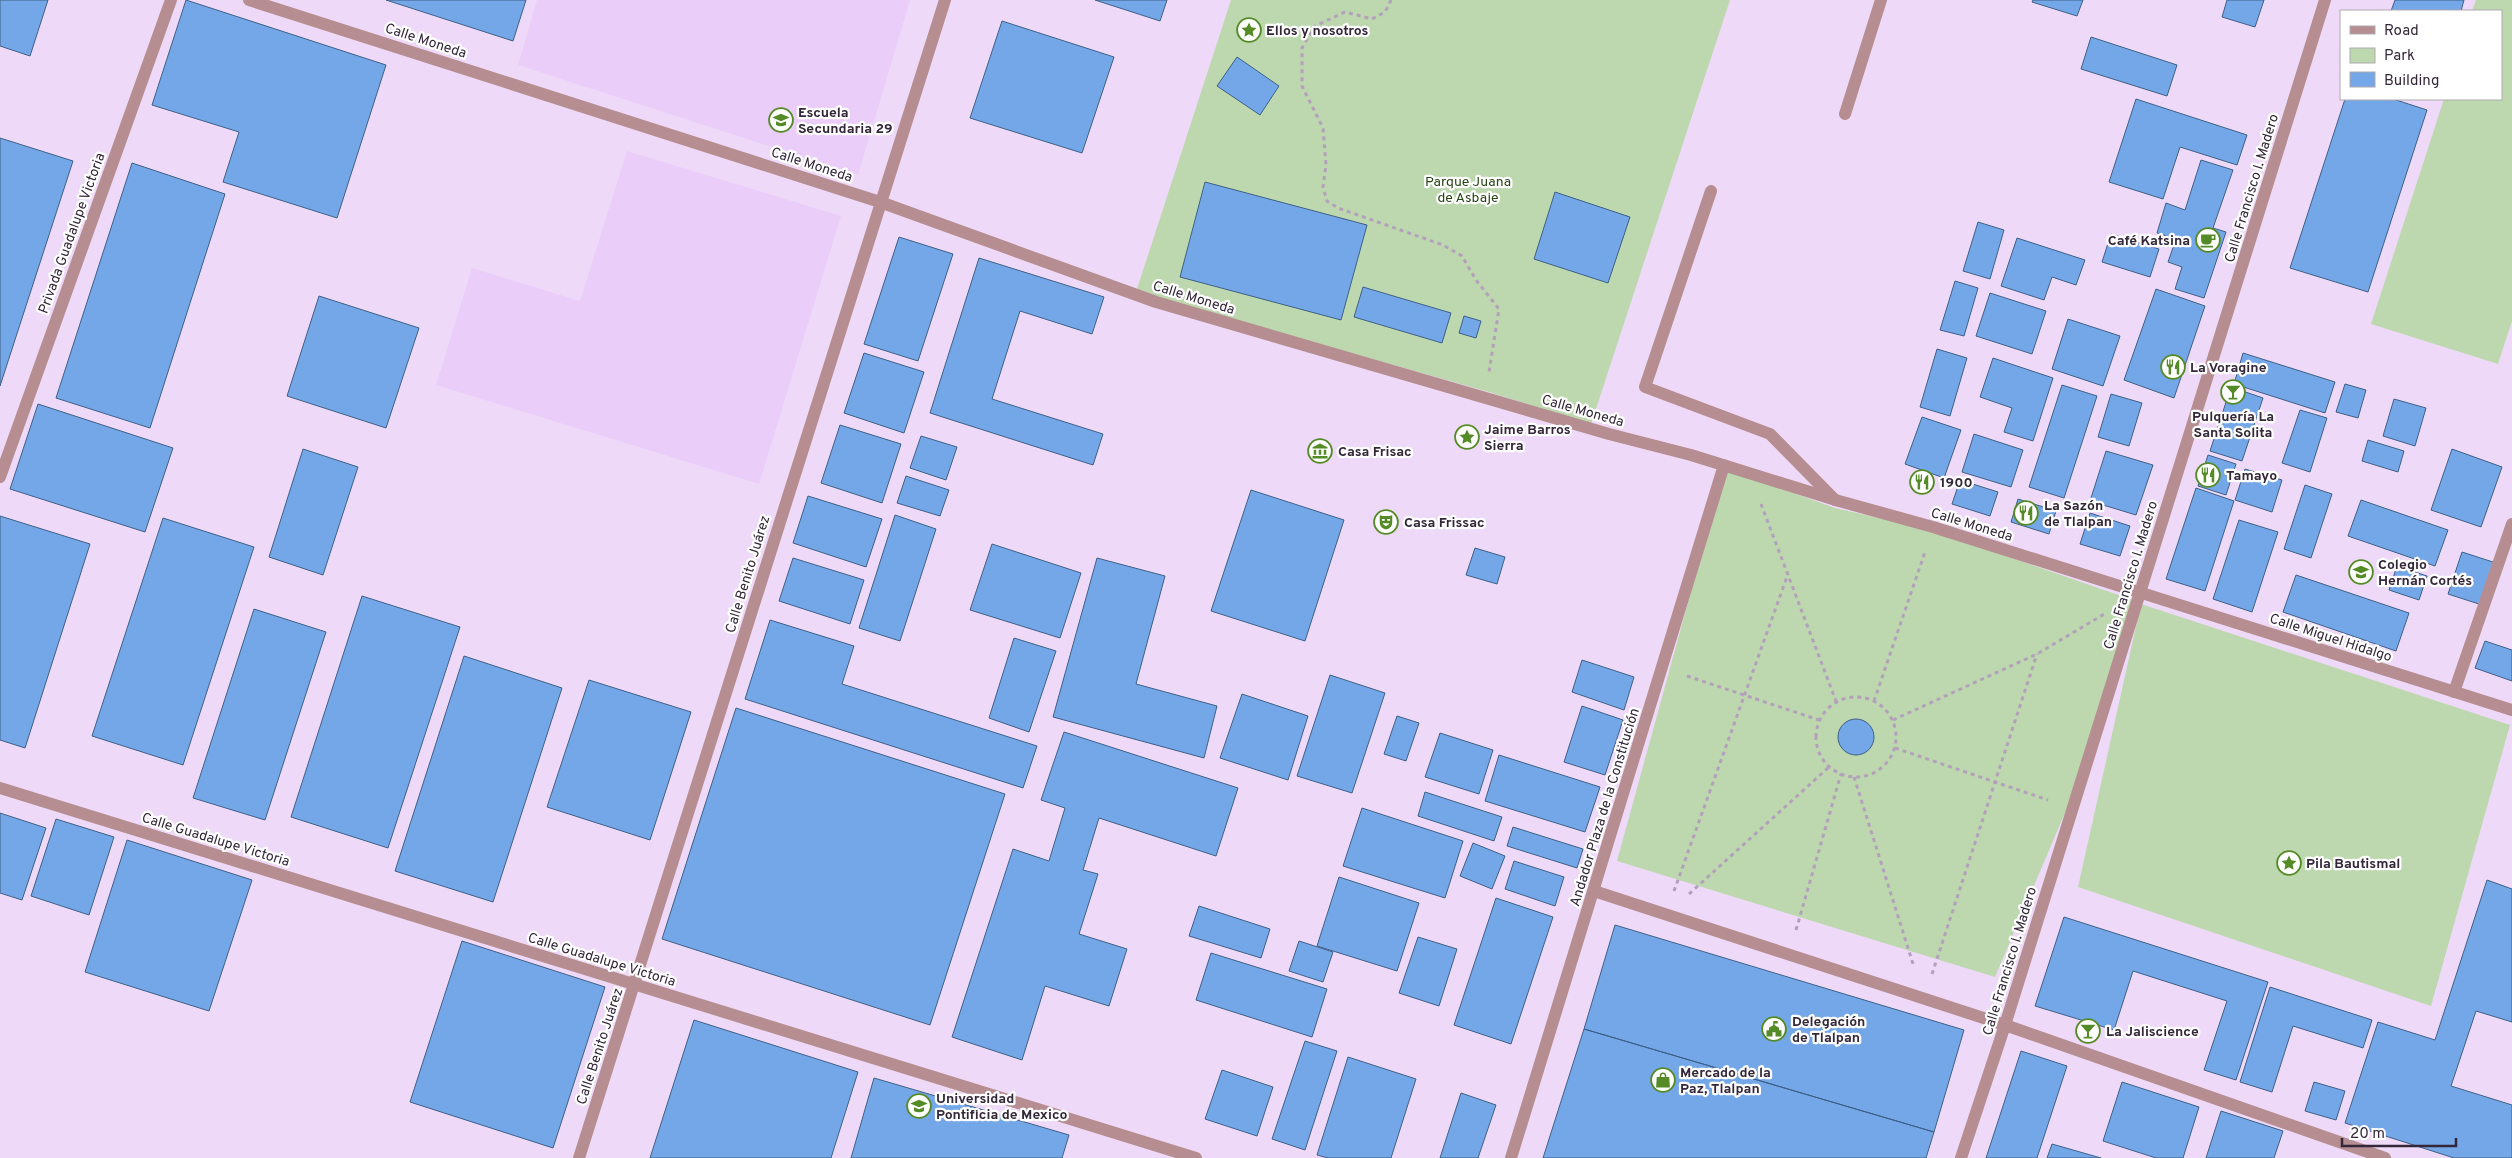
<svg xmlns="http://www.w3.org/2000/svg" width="2512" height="1158" viewBox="0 0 2512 1158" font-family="Overpass,sans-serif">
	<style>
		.built { fill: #ebcdfa }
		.green { fill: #bdd8ae }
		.building { fill: #74a7e7; stroke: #3f6088 }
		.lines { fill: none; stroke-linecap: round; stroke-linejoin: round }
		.path { stroke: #b3a1bb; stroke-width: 3; stroke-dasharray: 4 4; stroke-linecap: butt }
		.service { stroke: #b68e91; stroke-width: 12 }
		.pedestrian { stroke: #b68e91; stroke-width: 12 }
		.minor { stroke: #b68e91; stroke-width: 12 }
		.labels { text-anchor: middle; stroke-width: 4.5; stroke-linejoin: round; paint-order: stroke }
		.poi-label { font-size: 14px; font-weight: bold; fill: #34273a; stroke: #fff; text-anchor: start }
		.street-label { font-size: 14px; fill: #34273a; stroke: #fff }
		.park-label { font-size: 14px; fill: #284513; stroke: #fff }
	</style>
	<rect width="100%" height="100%" fill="#eedaf8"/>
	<!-- built -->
	<path class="built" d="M537,0H910L858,175L518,65Z
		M627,151L841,216L759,484L436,385L472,268L580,301Z"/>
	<!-- green -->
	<path class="green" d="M1231,0H1730L1591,424L1489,392L1136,292Z
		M2476,0H2512V321L2498,364L2371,324L2444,99H2501V11H2472Z
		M1725,468L1835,508L1931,530L2133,600L2067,808L1995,977L1617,861Z
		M2141,604L2510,725L2431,1006L2078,887Z"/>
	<!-- building -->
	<path class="building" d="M0,0H48L30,56L0,46Z
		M186,0L386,65L337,218L223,182L239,132L152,105Z
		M386,0H526L513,41Z
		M1095,0H1167L1160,21Z
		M2033,0H2083L2077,16L2032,2Z
		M2227,0H2264L2255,27L2222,17Z
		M2395,0H2464L2461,11H2391Z
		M1002,21L1114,57L1082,153L970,118Z
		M2091,37L2177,65L2167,96L2081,69Z
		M1237,57L1279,86L1260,115L1217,86Z
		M2136,99L2247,135L2237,165L2180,147L2163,199L2109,182Z
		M2345,99H2393L2427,110L2368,292L2290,268Z
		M0,138L73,161L0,386Z
		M2201,160L2233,170L2213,228L2226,232L2204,298L2175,289L2182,267L2168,262L2176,239L2157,233L2166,203L2185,210Z
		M132,163L225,194L150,428L56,398Z
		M1205,182L1367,225L1341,320L1180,277Z
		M1555,192L1630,217L1608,283L1534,259Z
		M1978,222L2004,230L1990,279L1963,271Z
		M2111,234L2159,249L2150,277L2102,262Z
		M899,237L953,254L918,361L864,344Z
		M2017,238L2085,260L2076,285L2052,277L2044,300L2001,286Z
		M979,258L1104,297L1092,334L1020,311L992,399L1103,434L1093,465L930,413Z
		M1955,281L1978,288L1964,336L1940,330Z
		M1363,287L1451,313L1442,343L1354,317Z
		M2156,289L2205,306L2174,398L2124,380Z
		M1990,293L2046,311L2032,354L1976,336Z
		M319,296L419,328L386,428L287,396Z
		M1464,316L1481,321L1476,338L1459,333Z
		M2068,319L2120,336L2103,386L2052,369Z
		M1937,349L1967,358L1950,416L1920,407Z
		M864,353L924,372L904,433L844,413Z
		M2243,353L2335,382L2325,413L2234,384Z
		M1993,358L2053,378L2033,441L2004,432L2012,408L1980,397Z
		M2345,384L2366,390L2358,418L2336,412Z
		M2062,385L2097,396L2064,498L2029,487Z
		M2231,387L2263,398L2242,461L2210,451Z
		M2111,394L2142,403L2129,446L2098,437Z
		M2394,399L2426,408L2415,446L2383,436Z
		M38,404L173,448L145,532L10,489Z
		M2300,410L2327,418L2310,472L2282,463Z
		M1922,417L1961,430L1944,478L1905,464Z
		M840,425L901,444L882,503L821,483Z
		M1974,434L2023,450L2011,487L1962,472Z
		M921,436L957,447L946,480L910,468Z
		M2368,440L2404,451L2398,472L2362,461Z
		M303,449L358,467L323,575L269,557Z
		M2452,449L2502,467L2481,527L2431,510Z
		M2106,451L2153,465L2136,515L2090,501Z
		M2208,455L2236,464L2226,495L2198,486Z
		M2245,469L2282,480L2272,512L2235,500Z
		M906,476L949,490L940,516L897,503Z
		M1960,480L1998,492L1990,516L1952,504Z
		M2305,485L2332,494L2311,558L2284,549Z
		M2196,488L2234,501L2205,591L2166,579Z
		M1251,490L1344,520L1305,641L1211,611Z
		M808,496L882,519L866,567L793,543Z
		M2018,499L2056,511L2049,534L2011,522Z
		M2361,500L2448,530L2435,566L2348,536Z
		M2090,513L2130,526L2120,556L2080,544Z
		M895,515L936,529L900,641L859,628Z
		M0,516L90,544L25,748L0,740Z
		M163,518L254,547L183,765L92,736Z
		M2239,520L2278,532L2252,612L2213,599Z
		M992,544L1081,573L1060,638L970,610Z
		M1475,548L1505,557L1497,584L1466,575Z
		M2462,552L2496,563L2482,605L2448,594Z
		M793,558L864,580L850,624L779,601Z
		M1097,558L1165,576L1136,684L1217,706L1204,758L1053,717Z
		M2397,566L2427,576L2419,600L2389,590Z
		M2296,575L2409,613L2396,651L2283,612Z
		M362,596L460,627L388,848L291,817Z
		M254,609L326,632L265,820L193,798Z
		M770,620L854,646L842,684L1037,746L1023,788L745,699Z
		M1014,638L1056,651L1029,732L989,718Z
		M2485,641L2512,650V681L2475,668Z
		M464,656L562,688L493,902L395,871Z
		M1582,660L1634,677L1624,710L1572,692Z
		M1330,675L1385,693L1352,793L1297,776Z
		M589,680L691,712L650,840L547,807Z
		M1242,694L1308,716L1288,780L1220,758Z
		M1582,706L1623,720L1605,775L1564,762Z
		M736,708L1005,794L930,1025L662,939Z
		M1397,716L1419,723L1406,761L1384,754Z
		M1838 737a18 18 0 1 1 36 0a18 18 0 1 1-36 0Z
		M1064,732L1238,788L1216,856L1099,818L1083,870L1098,874L1079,934L1127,949L1109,1006L1045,986L1022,1060L952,1037L1013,849L1049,861L1065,808L1041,800Z
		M1440,733L1493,750L1479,794L1425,777Z
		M1499,755L1600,787L1585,832L1485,801Z
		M1425,792L1502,817L1494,841L1418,816Z
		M1362,808L1463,841L1445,898L1343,866Z
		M0,813L46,828L22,900L0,893Z
		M56,819L114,837L89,915L31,896Z
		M1513,827L1583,849L1577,868L1507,846Z
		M127,840L252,880L209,1011L85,972Z
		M1473,843L1505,856L1492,889L1460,876Z
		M1514,861L1564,877L1555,906L1505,889Z
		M1339,877L1419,903L1397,971L1317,946Z
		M2487,880L2512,889V1022L2476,1011L2451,1086L2512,1105V1158H2454L2345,1123L2378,1022L2435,1040Z
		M1496,898L1553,917L1511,1044L1454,1025Z
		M1199,906L1270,929L1261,958L1189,936Z
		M2064,917L2268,982L2236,1080L2204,1070L2227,1001L2133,971L2114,1030L2035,1006Z
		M1615,925L1964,1030L1934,1132L1584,1029Z
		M1418,937L1457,949L1439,1006L1399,993Z
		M462,941L605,987L553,1148L410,1102Z
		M1299,941L1333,952L1323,982L1289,971Z
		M1211,953L1327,989L1312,1037L1196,1000Z
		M2270,987L2372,1020L2363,1048L2293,1026L2272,1092L2240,1082Z
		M694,1020L858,1072L831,1158H650Z
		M1584,1029L1934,1132L1926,1158H1543Z
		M1305,1041L1337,1051L1305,1150L1272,1139Z
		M2021,1051L2067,1066L2037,1158H1986Z
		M1348,1057L1416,1079L1391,1158H1328L1317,1155Z
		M1222,1070L1273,1087L1257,1136L1205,1119Z
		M874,1078L1069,1135L1062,1158H851Z
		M2122,1082L2199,1107L2183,1158H2156L2103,1141Z
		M2314,1082L2345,1091L2336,1120L2305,1111Z
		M1461,1093L1496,1105L1478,1158H1440Z
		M2221,1111L2283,1131L2274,1158H2206Z
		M2052,1144L2101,1158H2047Z"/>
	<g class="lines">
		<!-- path -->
		<path class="path" d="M1391,0L1385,12L1372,19L1345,12L1315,26L1302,48V86L1323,128L1326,165L1323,187L1327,201L1338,208L1443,245L1462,256L1476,280L1499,309L1489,372
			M1761,504L1836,701
			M1687,676L1819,720
			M1816 737a40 40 0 1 1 80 0a40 40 0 1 1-80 0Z
			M1874,701L1925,552
			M1893,720L2037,654L2106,613
			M1895,748L2048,800
			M1854,777L1914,967
			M1674,891L1788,574
			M1689,894L1829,767
			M1796,930L1841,774
			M1932,974L2037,654"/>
		<!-- service -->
		<path class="service" d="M1845,114L1881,0"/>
		<!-- pedestrian -->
		<path class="pedestrian" d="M1711,191L1645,387L1770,434L1835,500
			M1594,891L2005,1025"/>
		<!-- minor -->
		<path class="minor" d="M249,0L880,202L1156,302L1609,434L1691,455L1839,501L1933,527L2512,710
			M0,477L171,0
			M2454,692L2512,524
			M0,788L1196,1158
			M2005,1025L2385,1158
			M579,1158L945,0
			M1511,1158L1724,465
			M1961,1158L2005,1025L2325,0"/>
	</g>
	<!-- icons -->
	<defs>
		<g id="sight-ring" transform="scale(1.25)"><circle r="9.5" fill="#fff" stroke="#548b26" stroke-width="1.5"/><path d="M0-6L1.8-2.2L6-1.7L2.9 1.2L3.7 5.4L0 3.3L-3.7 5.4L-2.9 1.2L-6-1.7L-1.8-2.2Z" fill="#548b26"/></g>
		<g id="school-ring" transform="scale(1.25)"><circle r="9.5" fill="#fff" stroke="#548b26" stroke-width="1.5"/><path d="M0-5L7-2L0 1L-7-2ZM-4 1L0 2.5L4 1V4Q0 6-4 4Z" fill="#548b26"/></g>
		<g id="cafe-ring" transform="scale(1.25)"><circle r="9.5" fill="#fff" stroke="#548b26" stroke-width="1.5"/><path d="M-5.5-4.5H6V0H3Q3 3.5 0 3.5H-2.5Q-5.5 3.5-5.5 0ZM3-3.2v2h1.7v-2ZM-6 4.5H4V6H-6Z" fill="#548b26"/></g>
		<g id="restaurant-ring" transform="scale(1.25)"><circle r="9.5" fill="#fff" stroke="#548b26" stroke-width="1.5"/><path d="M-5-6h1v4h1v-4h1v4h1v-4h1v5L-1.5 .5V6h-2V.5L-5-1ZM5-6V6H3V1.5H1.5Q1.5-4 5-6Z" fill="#548b26"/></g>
		<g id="bar-ring" transform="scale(1.25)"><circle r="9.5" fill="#fff" stroke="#548b26" stroke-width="1.5"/><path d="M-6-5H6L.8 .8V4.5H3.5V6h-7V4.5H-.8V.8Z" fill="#548b26"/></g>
		<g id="museum-ring" transform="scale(1.25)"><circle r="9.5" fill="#fff" stroke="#548b26" stroke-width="1.5"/><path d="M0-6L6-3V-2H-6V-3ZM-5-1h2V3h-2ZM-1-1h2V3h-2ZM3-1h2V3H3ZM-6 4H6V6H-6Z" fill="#548b26"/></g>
		<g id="theatre-ring" transform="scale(1.25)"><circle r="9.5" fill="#fff" stroke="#548b26" stroke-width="1.5"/><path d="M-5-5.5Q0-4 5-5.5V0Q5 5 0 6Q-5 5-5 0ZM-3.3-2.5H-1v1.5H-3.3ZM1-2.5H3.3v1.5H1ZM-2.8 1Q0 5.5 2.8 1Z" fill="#548b26"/></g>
		<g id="civic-ring" transform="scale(1.25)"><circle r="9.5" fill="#fff" stroke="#548b26" stroke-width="1.5"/><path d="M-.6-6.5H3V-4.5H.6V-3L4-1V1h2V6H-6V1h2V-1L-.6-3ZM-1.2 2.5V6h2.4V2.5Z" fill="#548b26"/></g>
		<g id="shop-ring" transform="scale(1.25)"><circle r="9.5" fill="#fff" stroke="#548b26" stroke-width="1.5"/><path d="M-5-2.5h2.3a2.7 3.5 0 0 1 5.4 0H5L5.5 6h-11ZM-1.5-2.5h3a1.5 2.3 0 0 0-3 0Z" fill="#548b26"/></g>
		<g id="university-ring" transform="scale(1.25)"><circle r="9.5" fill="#fff" stroke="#548b26" stroke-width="1.5"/><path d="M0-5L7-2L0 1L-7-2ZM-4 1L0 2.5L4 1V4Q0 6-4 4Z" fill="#548b26"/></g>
	</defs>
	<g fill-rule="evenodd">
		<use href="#sight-ring" x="1249" y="30"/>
		<use href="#school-ring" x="781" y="120"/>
		<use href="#cafe-ring" x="2208" y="240"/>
		<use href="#restaurant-ring" x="2173" y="367"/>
		<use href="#bar-ring" x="2233" y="392"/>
		<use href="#sight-ring" x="1467" y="437"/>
		<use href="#museum-ring" x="1320" y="451"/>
		<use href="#restaurant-ring" x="2208" y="475"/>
		<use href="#restaurant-ring" x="1922" y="482"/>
		<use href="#restaurant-ring" x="2026" y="513"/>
		<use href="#theatre-ring" x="1386" y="522"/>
		<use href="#school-ring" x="2361" y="572"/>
		<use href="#sight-ring" x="2289" y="863"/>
		<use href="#civic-ring" x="1774" y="1029"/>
		<use href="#bar-ring" x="2088" y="1031"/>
		<use href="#shop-ring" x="1663" y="1080"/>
		<use href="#university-ring" x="919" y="1106"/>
	</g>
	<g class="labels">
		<!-- poi labels -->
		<g class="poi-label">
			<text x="1266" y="35">Ellos y nosotros</text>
			<text x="798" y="117">Escuela<tspan x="798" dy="16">Secundaria 29</tspan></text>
			<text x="2190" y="245" text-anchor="end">Café Katsina</text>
			<text x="2190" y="372">La Voragine</text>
			<text x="2233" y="421" text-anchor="middle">Pulquería La<tspan x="2233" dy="16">Santa Solita</tspan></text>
			<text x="1484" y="434">Jaime Barros<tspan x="1484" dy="16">Sierra</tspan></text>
			<text x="1338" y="456">Casa Frisac</text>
			<text x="2226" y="480">Tamayo</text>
			<text x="1940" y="487">1900</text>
			<text x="2044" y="510">La Sazón<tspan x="2044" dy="16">de Tlalpan</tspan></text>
			<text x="1404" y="527">Casa Frissac</text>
			<text x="2378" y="569">Colegio<tspan x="2378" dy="16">Hernán Cortés</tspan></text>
			<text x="2306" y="868">Pila Bautismal</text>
			<text x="1792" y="1026">Delegación<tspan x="1792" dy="16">de Tlalpan</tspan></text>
			<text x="2106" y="1036">La Jaliscience</text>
			<text x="1680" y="1077">Mercado de la<tspan x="1680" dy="16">Paz, Tlalpan</tspan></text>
			<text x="936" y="1103">Universidad<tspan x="936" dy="16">Pontificia de Mexico</tspan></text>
		</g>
		<!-- street labels -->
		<g class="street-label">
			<text transform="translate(426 40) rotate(18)" y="5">Calle Moneda</text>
			<text transform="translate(812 164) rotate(18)" y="5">Calle Moneda</text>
			<text transform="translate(2251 188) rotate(-73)" y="5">Calle Francisco I. Madero</text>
			<text transform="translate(71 233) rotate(-70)" y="5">Privada Guadalupe Victoria</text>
			<text transform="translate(1194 297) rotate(17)" y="5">Calle Moneda</text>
			<text transform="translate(1583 410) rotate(16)" y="5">Calle Moneda</text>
			<text transform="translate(1972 524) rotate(17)" y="5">Calle Moneda</text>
			<text transform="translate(747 574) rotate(-73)" y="5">Calle Benito Juárez</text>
			<text transform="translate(2130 575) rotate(-73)" y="5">Calle Francisco I. Madero</text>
			<text transform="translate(2331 637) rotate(18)" y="5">Calle Miguel Hidalgo</text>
			<text transform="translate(1604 807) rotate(-73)" y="5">Andador Plaza de la Constitución</text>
			<text transform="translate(216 839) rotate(17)" y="5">Calle Guadalupe Victoria</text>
			<text transform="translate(602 959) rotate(17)" y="5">Calle Guadalupe Victoria</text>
			<text transform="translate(2009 961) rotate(-73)" y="5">Calle Francisco I. Madero</text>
			<text transform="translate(599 1046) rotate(-72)" y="5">Calle Benito Juárez</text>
		</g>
		<!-- park labels -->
		<g class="park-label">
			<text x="1468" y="186">Parque Juana<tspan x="1468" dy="16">de Asbaje</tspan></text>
		</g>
	</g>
	<!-- legend -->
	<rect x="2340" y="10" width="162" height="90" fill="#ffffff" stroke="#aea9b0"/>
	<rect x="2350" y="26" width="25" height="8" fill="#b68e91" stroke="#aea9b0"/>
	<text x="2384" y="35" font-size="15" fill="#34273a">Road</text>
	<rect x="2350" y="48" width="25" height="15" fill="#bdd8ae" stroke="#aea9b0"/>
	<text x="2384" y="60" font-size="15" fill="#34273a">Park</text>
	<rect x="2350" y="72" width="25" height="15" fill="#74a7e7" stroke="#aea9b0"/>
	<text x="2384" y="85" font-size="15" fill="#34273a">Building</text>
	<!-- scale -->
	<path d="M2342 1138v8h114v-8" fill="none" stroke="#34273a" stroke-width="2.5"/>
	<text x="2350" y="1138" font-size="15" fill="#34273a" stroke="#ffffff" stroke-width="4" paint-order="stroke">20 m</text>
</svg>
